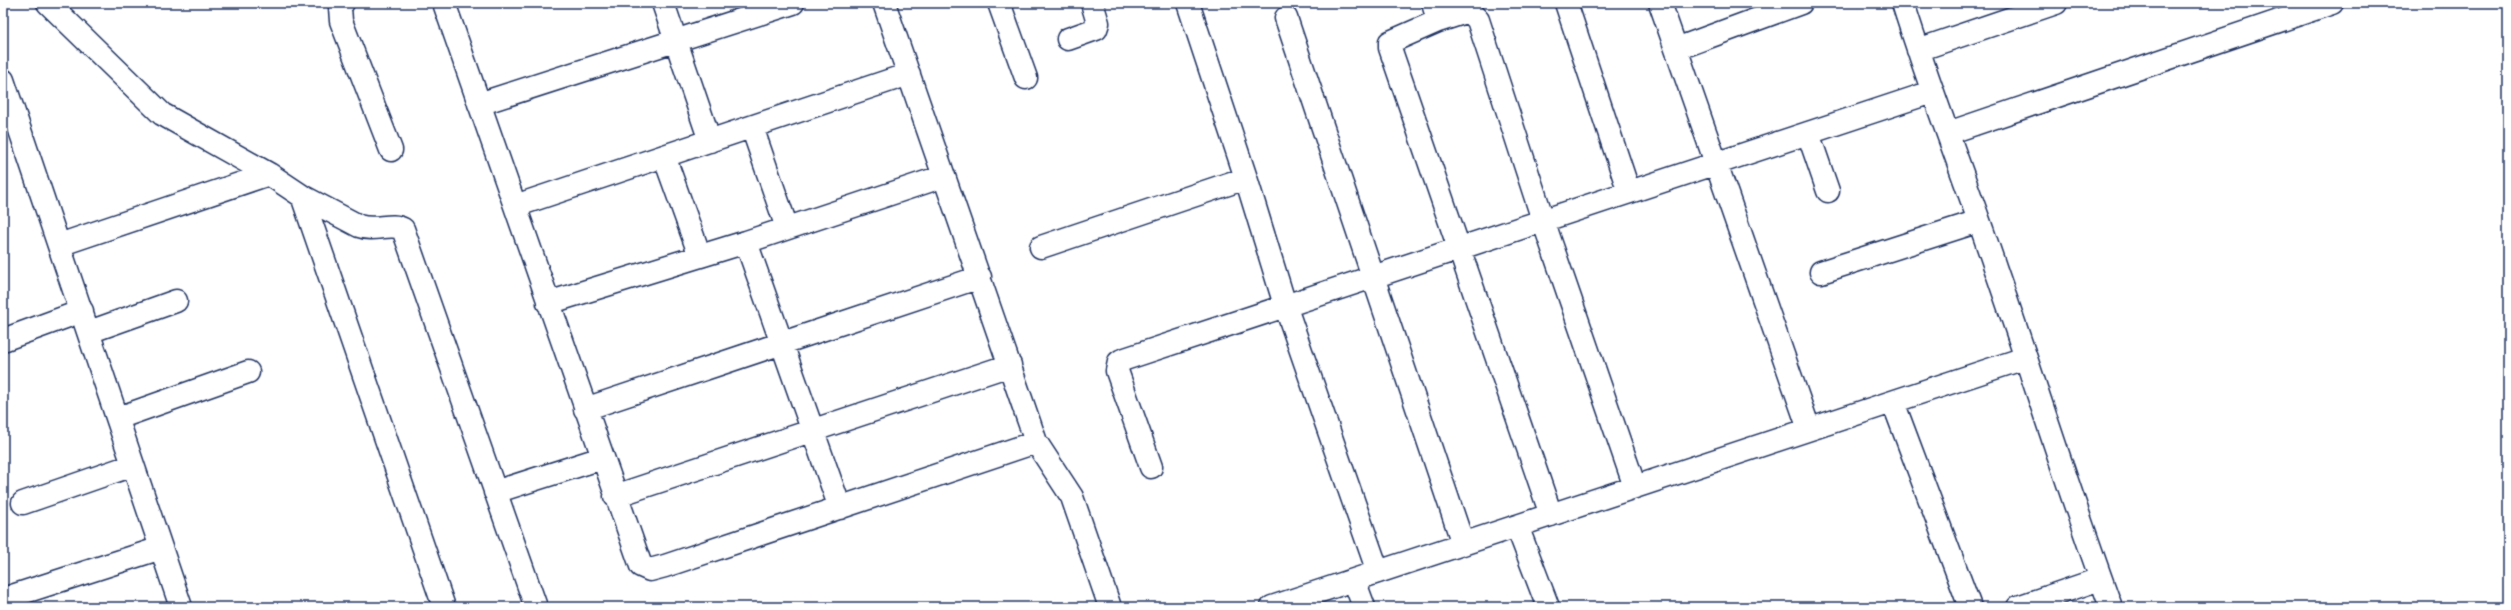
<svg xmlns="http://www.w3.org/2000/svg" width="2511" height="610" viewBox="0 0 2511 610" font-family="Sriracha,sans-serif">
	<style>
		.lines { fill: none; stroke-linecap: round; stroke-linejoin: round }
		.minor-casing { stroke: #1b2f5e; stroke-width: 25 }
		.minor { stroke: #fff; stroke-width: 22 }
	</style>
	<rect width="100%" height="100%" fill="#fff"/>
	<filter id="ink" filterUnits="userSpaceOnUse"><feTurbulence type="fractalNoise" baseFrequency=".025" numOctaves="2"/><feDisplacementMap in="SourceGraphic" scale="8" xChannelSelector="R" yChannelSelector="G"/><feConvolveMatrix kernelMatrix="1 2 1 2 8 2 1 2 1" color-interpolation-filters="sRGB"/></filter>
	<g filter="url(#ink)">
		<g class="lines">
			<!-- minor casing -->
			<g class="minor-casing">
				<path id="minor" d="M48,3L162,114L269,174L302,196L359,226C375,232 391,222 403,229L536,607
					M343,3L340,7L341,21L391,150
					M444,3L641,566L650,570L665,566L1036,442
					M663,3L710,141
					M884,3L1036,442L1072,497L1110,607
					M999,3L1026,78
					M1188,3L1246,178L1285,305L1378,572
					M1433,3L1438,21
					M1566,3L1629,192
					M1660,3L1809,429
					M1903,3C1931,93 1966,180 1996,270C2035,382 2070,495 2111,607
					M1286,18L1463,544
					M1068,39L1096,29L1098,23L1092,3
					M1676,49L1801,3
					M1918,50L2056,3
					M3,80L181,607
					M479,104L793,3
					M752,127L787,228
					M1808,133L1828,191
					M1948,133L2332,3
					M664,156L700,256
					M302,196L444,607
					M515,206L909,74
					M746,242L840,508
					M59,245L269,174
					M1041,247L1246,178
					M1821,272L1979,221
					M548,303L746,242L944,176
					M89,332L176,301
					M3,340L82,311
					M1893,402L1970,607
					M585,409L980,277
					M118,418L248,372
					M1151,467L1117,371L1119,362L1122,360L1932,92
					M495,492L602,458
					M615,496L1010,365
					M23,503L133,465
					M1551,515L1390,48V42L1438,21L1469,11L1478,20L1543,220L1635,487
					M1517,526L1548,607
					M1354,580L1364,607
					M3,599L161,548
					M1272,607L2025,358
					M2018,607L2100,579"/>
			</g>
			<!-- minor -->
			<use href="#minor" class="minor"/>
		</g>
	</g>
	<!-- margin -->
	<rect width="2511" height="610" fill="none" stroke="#fff" stroke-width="16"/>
	<rect x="8" y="8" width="2495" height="594" fill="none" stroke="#1b2f5e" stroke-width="1.5" filter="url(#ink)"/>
</svg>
